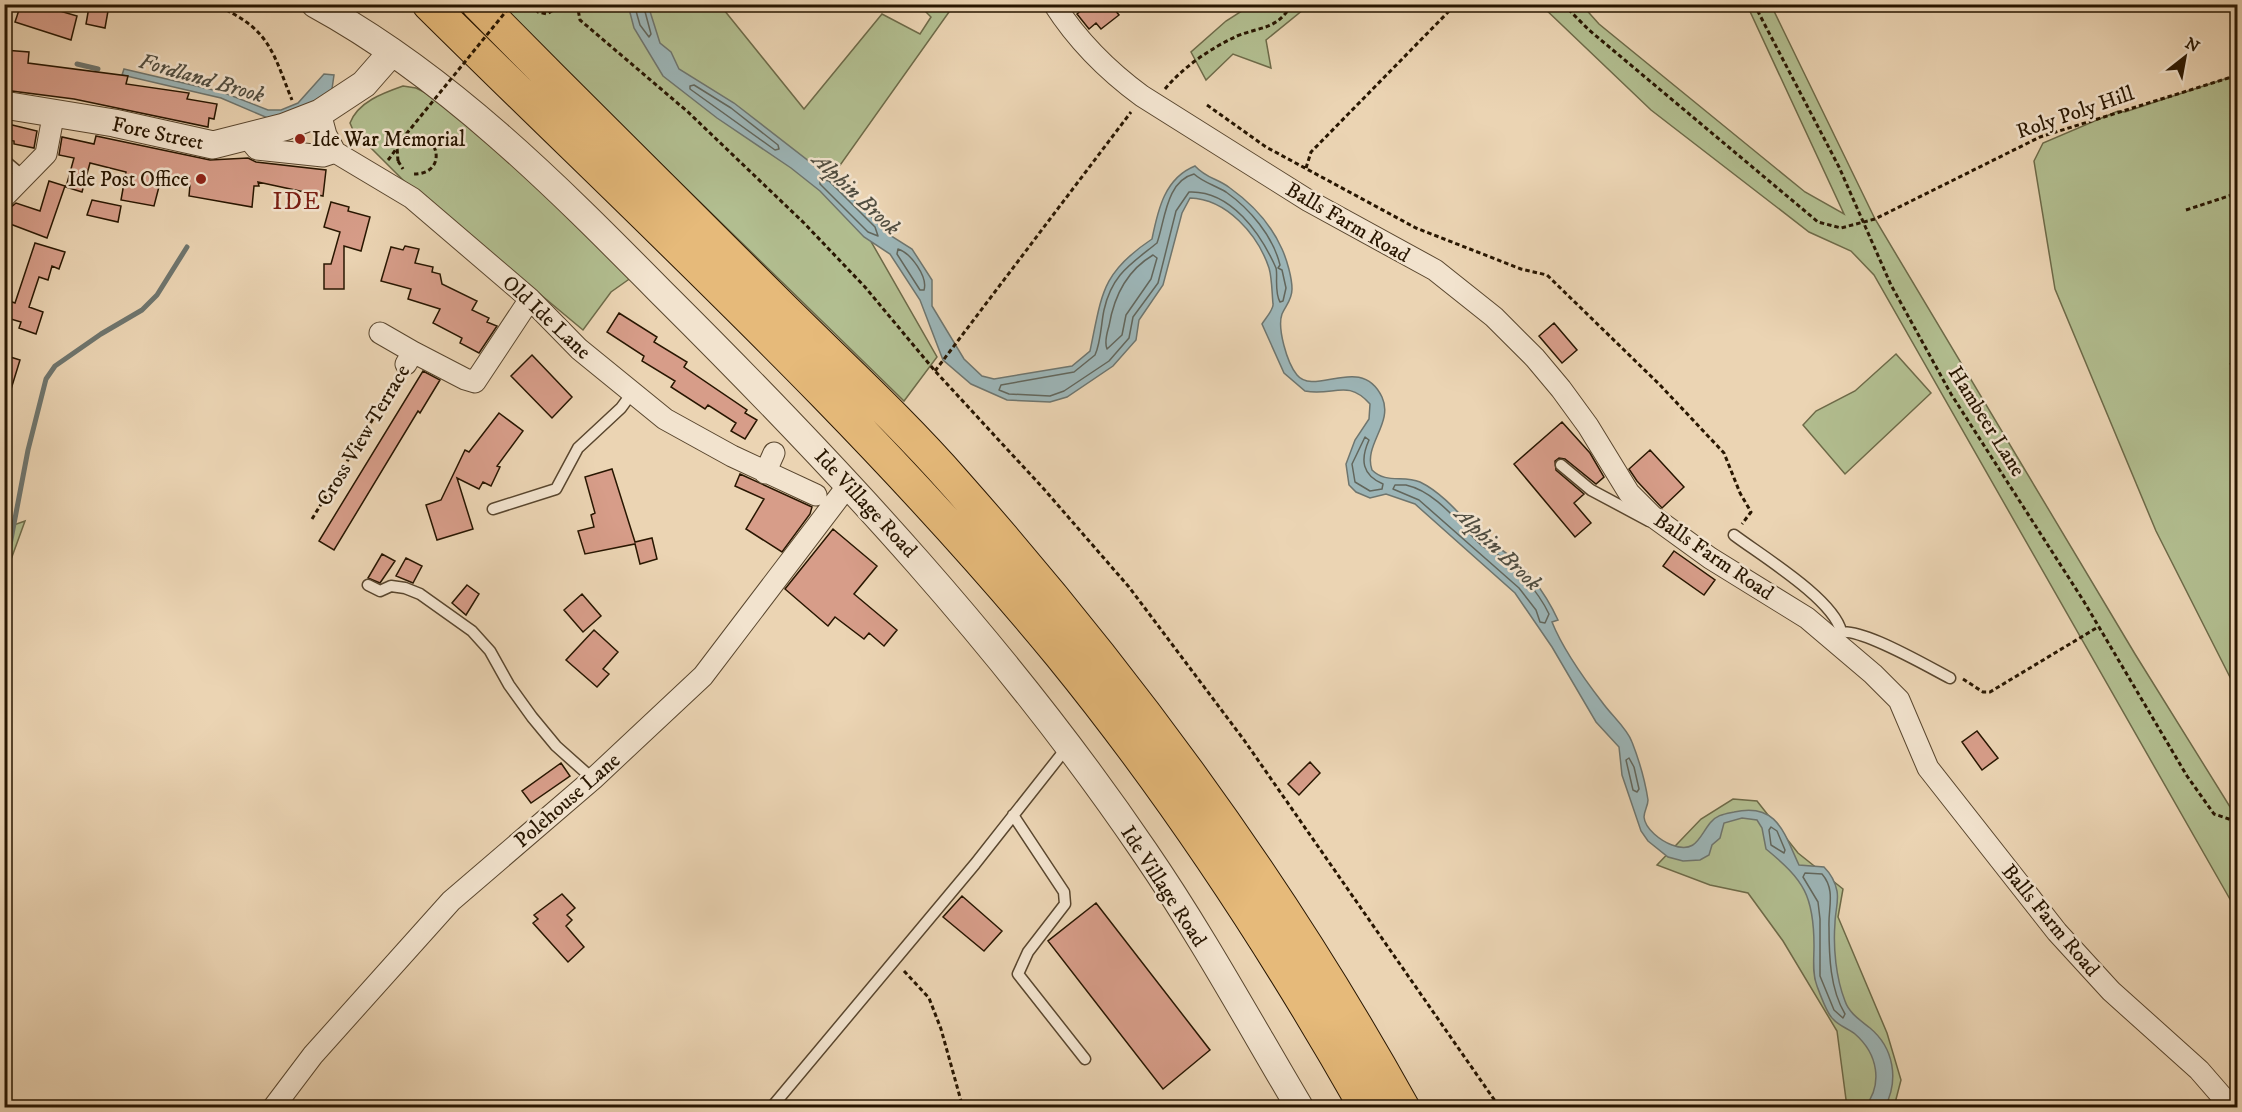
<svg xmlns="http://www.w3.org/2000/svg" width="2242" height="1112" viewBox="0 0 2242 1112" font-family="'IM FELL DW Pica',serif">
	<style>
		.green { fill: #b2be90; stroke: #6d6a48; stroke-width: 1.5 }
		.water { fill: #9cb5b7; stroke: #6e756e; stroke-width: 1.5 }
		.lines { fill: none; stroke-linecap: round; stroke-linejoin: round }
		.shore { stroke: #62665c; stroke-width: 1.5 }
		.stream { stroke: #6e756e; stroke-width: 5 }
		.building { fill: #d79d89; stroke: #281601; stroke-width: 1.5 }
		.service-casing { stroke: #59462e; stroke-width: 13 }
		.minor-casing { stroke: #59462e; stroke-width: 23 }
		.tertiary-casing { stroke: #59462e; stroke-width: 29 }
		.trunk-casing { stroke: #281601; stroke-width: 35 }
		.path { stroke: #281601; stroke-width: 3; stroke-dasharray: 4.5 3; stroke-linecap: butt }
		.service { stroke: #f2e3ce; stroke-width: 10 }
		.minor { stroke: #f2e3ce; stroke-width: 21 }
		.tertiary { stroke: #f2e3ce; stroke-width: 27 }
		.trunk { stroke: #e6ba7a; stroke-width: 33 }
		.path-bridge { stroke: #281601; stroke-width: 3; stroke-dasharray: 4.5 3; stroke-linecap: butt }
		.poi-dot { fill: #8f2418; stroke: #f2e3ce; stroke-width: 2 }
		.labels { text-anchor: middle; stroke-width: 5; stroke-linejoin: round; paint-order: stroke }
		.street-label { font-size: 21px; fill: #281601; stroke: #f2e3ce }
		.poi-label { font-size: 21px; fill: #281601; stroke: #f2e3ce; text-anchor: start }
		.water-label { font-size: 22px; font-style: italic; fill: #514e41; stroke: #f2e3ce }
		.quarter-label { font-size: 24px; letter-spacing: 1.5px; fill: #7a1f14; stroke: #f2e3ce }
	</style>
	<rect width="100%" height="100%" fill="#ebd4b3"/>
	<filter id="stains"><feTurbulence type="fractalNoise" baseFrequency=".00333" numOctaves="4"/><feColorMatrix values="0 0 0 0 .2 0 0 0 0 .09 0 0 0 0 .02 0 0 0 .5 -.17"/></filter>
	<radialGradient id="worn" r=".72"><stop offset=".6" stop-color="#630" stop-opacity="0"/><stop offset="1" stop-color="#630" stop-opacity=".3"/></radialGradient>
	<!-- green -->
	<path class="green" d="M498,5H720L804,109L882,14L920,34L931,17L919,5H954L833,175L937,357L904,401Z
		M1251,5H1309L1266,40L1271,68L1233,54L1206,80L1191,52L1226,21Z
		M1541,5H1582L1599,24L1805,192L1844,214L1747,5H1771L1875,219L2135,654L2232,810L2233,816H2237V903L2231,901L1874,275L1851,251L1809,232L1651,110Z
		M2237,75H2238L2237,691L2156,531L2055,289L2034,161L2043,143L2118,111L2125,112Z
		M403,86L416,88L426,93L519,164L635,275L611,292L583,330L404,181L353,130L350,123C358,102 383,93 403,86Z
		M1896,354L1931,393L1845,474L1803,425L1816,411L1855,391Z
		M25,521L5,576V528Z
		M1733,799L1757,801L1798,853L1843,889L1838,917L1887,1033L1901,1080L1894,1107H1847L1837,1031L1783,941L1748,893L1710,885L1657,865L1701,819Z"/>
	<!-- water -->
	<path class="water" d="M628,5H648L660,43L671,52L679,69L734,103L823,172L833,175L836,181L888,234L912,249L932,280V306L964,359L982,376L994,379L1072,366L1090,351C1102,294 1101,273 1152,239C1158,209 1165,178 1195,166C1207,179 1217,178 1230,188C1251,203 1271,224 1282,249C1287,260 1292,278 1292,289C1292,300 1286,305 1282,314C1277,328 1287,363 1297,375C1315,397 1361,353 1382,397C1394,423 1363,445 1372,470C1386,484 1403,475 1420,482C1445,494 1465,521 1485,540C1489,544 1493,544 1497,547C1524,563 1545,592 1558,620L1552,622C1562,647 1585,680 1602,702C1611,715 1627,728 1632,742C1639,760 1645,780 1648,800C1648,806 1644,811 1644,817C1645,829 1661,841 1672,845C1696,854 1699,837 1710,823C1716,815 1724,814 1734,812C1777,802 1784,833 1799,865L1824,867C1831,874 1835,881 1837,891C1839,901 1835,913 1835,923C1833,948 1836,978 1845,1001C1849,1013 1860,1020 1870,1028C1894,1048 1899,1080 1885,1107H1865C1883,1084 1878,1054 1855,1034C1849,1029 1839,1026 1833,1019C1827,1014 1820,994 1817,986C1812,974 1814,959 1814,946C1814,896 1804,880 1766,849L1762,828L1757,820L1742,818L1724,823L1720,838L1712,845L1709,855L1700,860L1683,861L1668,857L1648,841L1641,831L1622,775L1619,747L1596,722L1552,647L1515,593L1415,504L1386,494L1370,498L1356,492L1349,485L1346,464L1355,440L1369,419L1370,404C1347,378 1333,397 1305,391L1284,373L1262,324C1265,319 1274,309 1273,304C1272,294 1272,278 1269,268C1258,235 1227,199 1190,198L1182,213L1163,285L1139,320L1136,340L1113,366L1067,397L1050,402L1007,400L971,384L943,360L920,300L890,254L864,237L820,191L791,168L717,118L663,76L634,28Z
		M124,69L222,92L268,110H281L298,103L324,74L334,75L332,89L324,103L270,119L221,98L122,75Z"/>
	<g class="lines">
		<!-- shore -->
		<path class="shore" d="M634,4L640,25L649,37L651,34L643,4
			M694,85L731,108L778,145L779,149L775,150L690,89V86Z
			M1194,174C1204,183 1215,185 1226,192C1250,209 1273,236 1280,265L1278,268L1282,270L1286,288L1283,301L1280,302C1274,292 1278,274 1276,268C1261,234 1231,190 1189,192L1176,211L1158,283L1133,317L1129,338L1109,361L1064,391L1050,396L1009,394L999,390L1001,385L1074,372L1095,355C1101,342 1101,324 1104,310C1112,274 1131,264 1157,243C1165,221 1166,181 1194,174Z
			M820,179L829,181L875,227L878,236L868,232L820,184Z
			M898,249C911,253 928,277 924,290H920L897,254Z
			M1153,255L1157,258L1151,279L1126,315L1122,335L1107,349C1104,342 1107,333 1109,326C1114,296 1126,271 1153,255Z
			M1365,437L1369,440C1360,460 1362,475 1383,484L1382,489L1370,491L1355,482L1352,464Z
			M1406,485C1437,492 1459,524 1481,545C1485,549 1489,549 1494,552C1516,566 1538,591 1549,614L1545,623L1540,622L1536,610L1519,588L1419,500L1393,489L1395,485Z
			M1629,758L1634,767L1639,789L1637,792L1633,790L1626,760Z
			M1771,827L1777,831L1785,850L1784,853L1771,845L1769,830Z
			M1805,873L1822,874C1836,890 1828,908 1829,927C1829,956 1830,989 1845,1014L1843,1018L1834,1010L1820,976V919L1818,902L1803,877Z"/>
		<!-- stream -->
		<path class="stream" d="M77,64L98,69
			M4,552L9,550L28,450L46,379L55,366L101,334L142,310L157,295L187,247"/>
	</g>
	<!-- building -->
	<path class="building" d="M21,4H36L77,16L71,40L15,22Z
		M1089,4H1110L1119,15L1101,29L1096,23L1089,29L1077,14Z
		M89,7L108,11L105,28L86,24Z
		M4,50L29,52L28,63L128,76L126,84L189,93L187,99L217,104L214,119L209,118L208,127L74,99L4,90Z
		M4,123L37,131L34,148L14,144V141L4,139Z
		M96,136L210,160L248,158L256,162L326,170L323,196L258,182L259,186H254L252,207L189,196L190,185L161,179L154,206L121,200L126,172L90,163L82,192L66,187L74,158L59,155L62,137L94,144Z
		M49,181L65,186L47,238L5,222L10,208L16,203L40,211Z
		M92,200L121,206L118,222L87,215Z
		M331,202L349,207L348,211L370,217L361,251L344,246V289H324V264H331L340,232L324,227Z
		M35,243L65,252L59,269L52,266L48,280L39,277L29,307L43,312L36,334L19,328L21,322L4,317V299L15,303Z
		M405,246L419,249L415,263L433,267L432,272L440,274L442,284L477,301L472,310L489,318L487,322L497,326L479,353L460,343L462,338L433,323L440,309L408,299L411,289L381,281L391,247L403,250Z
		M619,313L657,337L654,342L687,362L684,367L747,410L745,413L757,420L745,439L731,431L736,423L708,405L705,409L671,387L675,381L642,361L644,356L607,332Z
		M1554,323L1577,350L1562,363L1539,336Z
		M4,355L20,360L8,399H4Z
		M532,355L572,397L552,418L511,376Z
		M423,371L440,380L420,413L418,411L334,550L319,541Z
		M499,413L523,431L497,466L500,467L491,486L483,482L479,489L457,478L473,529L437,540L426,505L441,500L465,450L469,452Z
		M1562,422L1590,453L1604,477L1596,484L1565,459L1559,458L1555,461L1556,470L1584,494L1574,503L1591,523L1575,537L1514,464Z
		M1650,450L1684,487L1662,508L1637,481L1629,469Z
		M612,469L635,542L652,538L657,559L640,564L635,544L585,554L578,531L594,527L591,515L595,513L585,477Z
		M740,474L812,507L810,514L782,552L746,529L764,499L735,486Z
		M833,529L877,566L854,594L897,630L884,646L869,633L864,639L835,617L828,626L785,589Z
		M1674,551L1715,580L1704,595L1663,566Z
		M382,554L395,561L380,583L368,578Z
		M406,558L422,566L413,583L396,576Z
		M467,585L479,594L466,615L452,603Z
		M582,594L601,616L583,632L564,610Z
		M594,630L618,652L603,669L609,674L597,687L566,660Z
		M1977,731L1998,758L1982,770L1962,742Z
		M1310,762L1320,773L1299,795L1288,784Z
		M561,763L570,776L531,803L522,791Z
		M562,894L575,908L567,915L572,920L566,926L584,947L568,962L533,923L538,919L534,915Z
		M962,896L1002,931L984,951L943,917Z
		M1096,903L1210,1050L1163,1089L1048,941Z"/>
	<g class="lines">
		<!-- service casing -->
		<g class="service-casing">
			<path id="service" d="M4,160L23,176
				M1561,465L1591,490L1649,521
				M493,509L556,489L578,448L621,408L632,393
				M1734,535C1762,556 1833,599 1841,631
				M368,585L380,591L391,586L405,588L420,594L472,631L490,651L509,685L532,717L556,746L593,779
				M1836,634C1853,622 1930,668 1950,678
				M1013,815L1064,892L1065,904L1028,952L1018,974L1085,1059
				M771,1108L975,864L1068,746"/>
		</g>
		<!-- minor casing -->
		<g class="minor-casing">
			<path id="minor" d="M1054,4C1077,40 1108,71 1142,96L1309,201L1435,270L1494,317L1535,358L1561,389L1588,426L1629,493L1652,516L1710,558L1807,618L1873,674L1899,700L1928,768L2057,932L2111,991L2199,1070L2232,1108
				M320,113L326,135L335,152L412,198L530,299L579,349L665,419L732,456L816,495
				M247,137L257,149L323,156L335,152
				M4,197L46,154L54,112
				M380,333L413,352
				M406,364L413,352L465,379L475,382L530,299
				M765,473L774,453
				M273,1108L313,1055L451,901L593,779L703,676L849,484"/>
		</g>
		<!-- tertiary casing -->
		<g class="tertiary-casing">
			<path id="tertiary" d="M315,4C449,77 559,189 665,296C839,469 1006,648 1144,851C1201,934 1249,1022 1300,1108
				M4,105L114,123L213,145L284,127L320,113L364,84L392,52"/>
		</g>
		<!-- trunk casing -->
		<g class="trunk-casing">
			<path id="trunk" d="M429,4C643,216 868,421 1060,654C1175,795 1276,949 1366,1108
				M478,4C577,104 677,204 776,302C836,362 900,420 955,483C1126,676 1278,883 1403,1108"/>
		</g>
		<!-- path -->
		<path class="path" d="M530,4L538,12L547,14L563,4
			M577,4L580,20L688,112L804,223L865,287L935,371L1043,488L1129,587L1244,740L1500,1108
			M1563,4L1589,30L1818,222L1841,228L1875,219L2040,137L2238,75
			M1754,4L1839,167L1891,285L1951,394L2083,600L2187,776L2214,814L2238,822
			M226,10C271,32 274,56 292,100
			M1165,89C1183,67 1211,48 1237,36C1262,26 1277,30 1292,4
			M1207,105L1266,147L1416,228L1521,269L1547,275L1660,385L1724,453L1740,493L1751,512L1742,524
			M388,160C394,153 399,143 407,139C436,123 453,176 411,174
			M398,161L403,169
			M1306,168L1311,152L1456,4
			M2186,210L2238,193
			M2230,365L2238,362
			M935,371L1131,112
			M312,519L396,381
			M1963,679L1983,692H1990L2098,627
			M904,971L929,998L941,1029L963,1108"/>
		<!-- service -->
		<use href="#service" class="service"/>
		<!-- minor -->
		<use href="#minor" class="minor"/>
		<!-- tertiary -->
		<use href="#tertiary" class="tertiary"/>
		<!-- trunk -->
		<use href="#trunk" class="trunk"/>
		<!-- path-bridge -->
		<path class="path-bridge" d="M398,161L397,147L403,138L512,4"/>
	</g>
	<!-- markers -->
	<g class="poi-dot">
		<circle cx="300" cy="139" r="6"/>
		<circle cx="201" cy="179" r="6"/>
	</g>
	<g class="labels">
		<!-- street labels -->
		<g class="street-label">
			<text transform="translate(2075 112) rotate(-19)" y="7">Roly Poly Hill</text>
			<text transform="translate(158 133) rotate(12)" y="7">Fore Street</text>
			<text transform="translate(1348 222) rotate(30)" y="7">Balls Farm Road</text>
			<text transform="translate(547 317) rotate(43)" y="7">Old Ide Lane</text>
			<text transform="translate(1987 421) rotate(58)" y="7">Hambeer Lane</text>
			<text transform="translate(363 435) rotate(-59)" y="7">Cross View Terrace</text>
			<text transform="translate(866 503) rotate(47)" y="7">Ide Village Road</text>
			<text transform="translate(1714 556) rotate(34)" y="7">Balls Farm Road</text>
			<text transform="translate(567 800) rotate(-41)" y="7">Polehouse Lane</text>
			<text transform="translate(1164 886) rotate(57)" y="7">Ide Village Road</text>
			<text transform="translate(2051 920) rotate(50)" y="7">Balls Farm Road</text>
		</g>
		<!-- poi labels -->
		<g class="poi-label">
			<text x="312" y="146">Ide War Memorial</text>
			<text x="189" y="186" text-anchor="end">Ide Post Office</text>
		</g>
		<!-- water labels -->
		<g class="water-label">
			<text transform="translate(202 77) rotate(16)" y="8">Fordland Brook</text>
			<text transform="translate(857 193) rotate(43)" y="8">Alphin Brook</text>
			<text transform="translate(1499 548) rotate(44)" y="8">Alphin Brook</text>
		</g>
		<!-- quarter labels -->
		<g class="quarter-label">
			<text x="297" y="209">IDE</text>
		</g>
	</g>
	<!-- margin -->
	<rect width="2242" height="1112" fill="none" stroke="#ebd4b3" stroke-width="24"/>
	<rect x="6" y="6" width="2230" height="1100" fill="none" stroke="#281601" stroke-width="3"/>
	<rect x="12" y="12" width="2218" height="1088" fill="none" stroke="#281601" stroke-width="1.5"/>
	<!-- north arrow -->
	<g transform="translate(2185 57) rotate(31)" stroke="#f2e3ce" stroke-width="4.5" paint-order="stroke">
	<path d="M0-4.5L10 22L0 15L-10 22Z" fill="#281601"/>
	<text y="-9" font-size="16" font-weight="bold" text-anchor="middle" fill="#281601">N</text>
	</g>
	<rect width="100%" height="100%" filter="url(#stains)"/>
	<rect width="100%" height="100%" fill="url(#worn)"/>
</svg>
